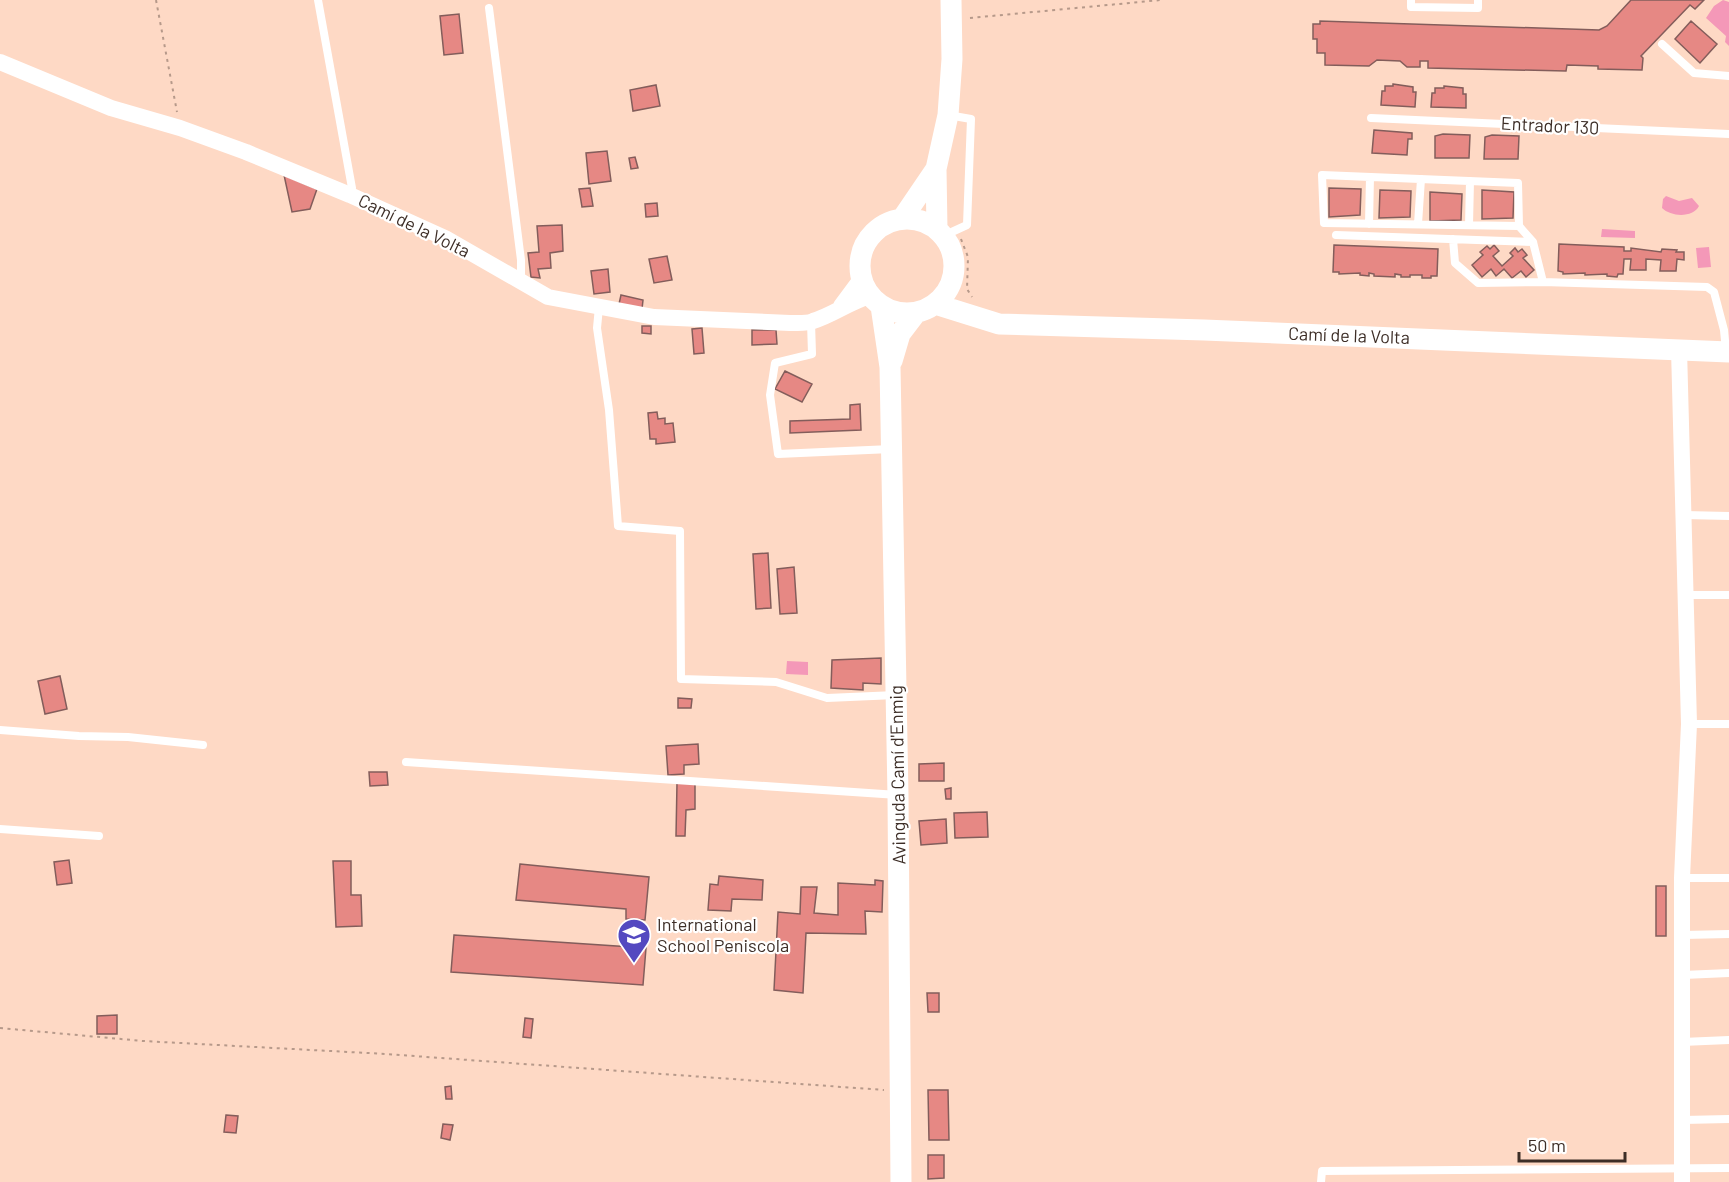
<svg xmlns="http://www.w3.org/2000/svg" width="1729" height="1182" viewBox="0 0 1729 1182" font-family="Barlow,sans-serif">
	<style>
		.water { fill: #f498b8 }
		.building { fill: #e68884; stroke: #835d5b; stroke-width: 1.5 }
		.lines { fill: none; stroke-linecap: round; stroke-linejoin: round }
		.path { stroke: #b6998a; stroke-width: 2; stroke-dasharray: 3 4.5; stroke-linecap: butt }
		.service { stroke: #fff; stroke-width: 8 }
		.minor { stroke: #fff; stroke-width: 16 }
		.tertiary { stroke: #fff; stroke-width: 21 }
		.labels { text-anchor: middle; stroke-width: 4.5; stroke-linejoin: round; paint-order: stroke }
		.street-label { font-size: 18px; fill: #3d2e27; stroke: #fff }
		.poi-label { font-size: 18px; fill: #3d2e27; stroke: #fff; text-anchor: start }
	</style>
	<rect width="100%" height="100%" fill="#fed9c5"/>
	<!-- water -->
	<path class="water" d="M1723,0L1729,2V46L1725,42L1726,36L1706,18L1714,6Z
		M1666,196L1679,201L1692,198L1699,206C1693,218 1671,217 1662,208L1663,199Z
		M1602,229L1635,231V238L1601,237Z
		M1709,247L1711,267L1698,268L1696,248Z
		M787,661L808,662V675L786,674Z"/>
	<!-- building -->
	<path class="building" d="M1631,0H1704L1695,9L1690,5L1641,56L1643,58L1642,70L1598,69V66L1567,65L1566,71L1428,68V61H1420V67H1407L1400,61L1377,60L1369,66L1325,65V53H1317V39H1313V24H1320V21L1599,30L1607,26Z
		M459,14L463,53L444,55L440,16Z
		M1691,21L1717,44L1700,63L1675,39Z
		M1393,84L1413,87V92H1416L1415,107L1381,105L1382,91H1385V86H1393Z
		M656,85L660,106L633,111L630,90Z
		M1444,86L1463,88V94H1466V108L1431,107L1432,93H1435V88H1444Z
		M1374,130L1412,133V139H1408L1407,155L1372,153Z
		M1443,134L1470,135L1469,158H1435V136Z
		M1492,135L1519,136L1518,159H1484L1485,137Z
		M607,151L611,181L589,184L586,153Z
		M635,157L638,168L631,169L629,158Z
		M284,175L317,189L310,209L292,212Z
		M590,188L593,206L582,207L579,189Z
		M1329,188L1361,189L1360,215L1329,217Z
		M1380,190L1411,191L1410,217L1379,218Z
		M1482,190L1514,192L1513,218L1482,219Z
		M1430,192L1462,194L1461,220L1430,221Z
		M657,203L658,216L646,217L645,204Z
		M562,225L563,251L550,253L551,268L538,269L540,278L531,277L528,253L539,252L537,226Z
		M1559,244L1624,247V251H1631V248L1661,252L1662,249L1677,250L1676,252H1684V260L1677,259L1676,271H1660L1661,260L1646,259V270H1630L1631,259H1624L1623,274H1618L1617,277L1607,276V274L1585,275V273L1563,274V272L1558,271Z
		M1334,245L1438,249L1437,276H1431V278H1422V275H1410V277H1401V275L1395,274V277L1374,276V274L1369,273V276L1360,275V273L1339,274V272H1333Z
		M1494,245L1499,251L1493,256L1502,266L1513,256L1510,253L1515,248L1518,252L1522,249L1527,255L1523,258L1534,270L1526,277L1521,271L1512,278L1504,269L1496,276L1491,269L1482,277L1472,265L1483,255L1480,252L1487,246L1490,249Z
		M667,256L672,280L654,283L649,259Z
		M608,269L610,292L594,294L591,271Z
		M621,295L643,300L642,309L619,304Z
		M642,326H651V334L642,333Z
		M702,328L704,353L694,354L692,329Z
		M752,330H776L777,344L752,345Z
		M785,371L812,384L802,402L775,389Z
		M860,404L861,430L790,433V421L850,419V405Z
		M657,412L658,419L665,418V424L673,423L675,442L656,444V439H650L648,413Z
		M768,553L771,608L756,609L753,554Z
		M794,567L797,613L780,614L777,569Z
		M881,658V684L863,683V690L831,688L832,660Z
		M60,676L67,709L45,714L38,681Z
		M678,698L692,699L691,708H678Z
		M698,744L699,764L684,765V774L668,775L666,746Z
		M944,763V781H919V764Z
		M369,772H387L388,785L370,786Z
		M677,783H695V809L686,810L685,836H676Z
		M951,788V799H946L945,789Z
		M987,812L988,837L955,838L954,813Z
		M946,819L947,843L921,845L919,821Z
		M69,860L72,883L57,885L54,862Z
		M333,861H351V895H361L362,926L336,927Z
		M520,864L649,877L645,920L626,919V909L516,900Z
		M719,876L763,880L762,900L732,899L731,911L708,910L710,884L718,885Z
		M875,880L883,881L882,912L865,911L866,934L806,933L803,993L774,990L778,912L800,914L801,887H817L814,913L838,915V883L875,885Z
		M1656,886H1666V936H1656Z
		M454,935L646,948L643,985L451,972Z
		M927,993H939V1012H928Z
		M117,1015V1034H97V1016Z
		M525,1018L533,1019L531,1038L523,1037Z
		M451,1086L452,1099H446L445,1087Z
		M928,1090H948L949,1140H929Z
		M226,1115L238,1116L236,1133L224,1132Z
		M443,1124L453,1125L450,1140L441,1138Z
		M928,1155H944V1178L928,1179Z"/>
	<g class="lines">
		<!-- path -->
		<path class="path" d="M156,0L177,112
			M970,18L1161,0
			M961,239L968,257L967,289L972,297
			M0,1028L143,1041L386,1054L884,1090"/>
		<!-- service -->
		<path class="service" d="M318,0L352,188L350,195
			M1411,0V7L1478,8V0
			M489,8L521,260V281
			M1662,44L1694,73L1729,76
			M1371,118L1729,134
			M1369,224L1370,177
			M1418,224L1421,179
			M1469,225L1470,181
			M1519,226L1324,223L1322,175L1518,183L1519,226L1533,242
			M1336,235L1533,242L1543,282L1707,287L1714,292L1724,330L1726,351
			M943,236L967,225L971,119L948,115
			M1453,239L1455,263L1478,283L1543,282
			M599,307L597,328L609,410L618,526L680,531L681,679L776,682L827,698L896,695
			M811,322L812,354L775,363L770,395L778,454L891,449
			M1684,515L1729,516
			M1686,595H1729
			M1689,724H1729
			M0,730L79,736L128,737L203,745
			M406,762L898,795
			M0,829L99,836
			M1682,878H1729
			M1683,935L1729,934
			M1683,975L1729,973
			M1682,1042L1729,1040
			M1683,1120L1729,1119
			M1321,1182L1322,1171L1729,1168"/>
		<!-- minor -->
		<path class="minor" d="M0,62L111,108L180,128L246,152L350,195L445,238L548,297L654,317L790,323C797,323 806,324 813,321C833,315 849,302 870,296
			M841,306L861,279
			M1679,349L1689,724L1682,878V1182"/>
		<!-- tertiary -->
		<path class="tertiary" d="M902,219L936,169
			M860 266a47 47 0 1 1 94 0a47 47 0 1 1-94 0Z
			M937,230L936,169L948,115L952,59L951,0
			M935,304L999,324L1204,330L1729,352
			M881,306L890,367L898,796L901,1182
			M892,361L900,334L916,313"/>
	</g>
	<!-- icons -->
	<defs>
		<g id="school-pin" transform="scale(1.725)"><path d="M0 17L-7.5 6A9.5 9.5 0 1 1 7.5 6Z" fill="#5449c0" stroke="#fff"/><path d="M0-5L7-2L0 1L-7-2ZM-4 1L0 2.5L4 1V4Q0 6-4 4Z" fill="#fff"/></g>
	</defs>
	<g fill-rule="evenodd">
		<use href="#school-pin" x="634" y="935"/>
	</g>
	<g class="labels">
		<!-- street labels -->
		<g class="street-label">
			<text transform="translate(1550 126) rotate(3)" y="6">Entrador 130</text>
			<text transform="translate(414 226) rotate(26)" y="6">Camí de la Volta</text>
			<text transform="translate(1349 336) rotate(2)" y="6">Camí de la Volta</text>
			<text transform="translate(898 775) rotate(-91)" y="6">Avinguda Camí d'Enmig</text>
		</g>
		<!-- poi labels -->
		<g class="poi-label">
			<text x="657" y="931">International<tspan x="657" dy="21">School Peniscola</tspan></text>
		</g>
	</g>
	<!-- scale -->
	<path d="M1519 1152v9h106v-9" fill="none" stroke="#3d2e27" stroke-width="3"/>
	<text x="1528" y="1152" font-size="18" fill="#3d2e27" stroke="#ffffff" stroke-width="4.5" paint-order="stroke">50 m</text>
</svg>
